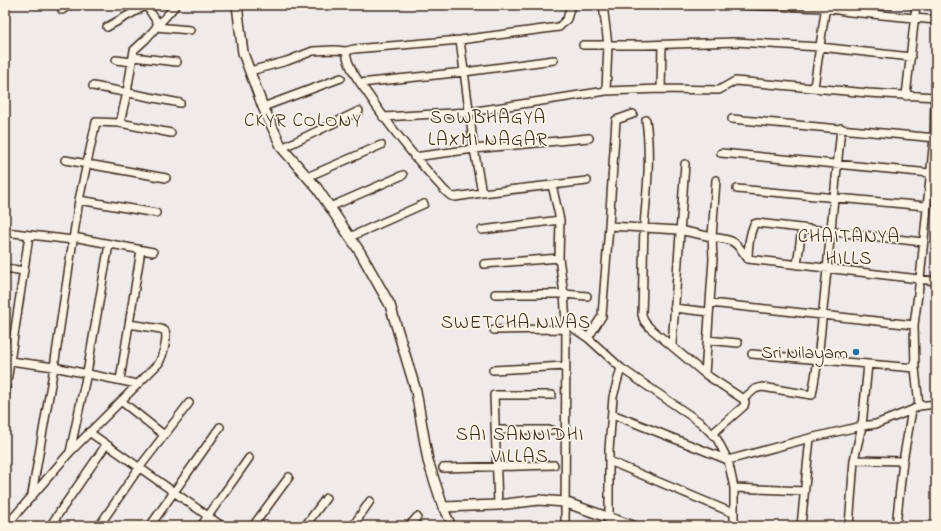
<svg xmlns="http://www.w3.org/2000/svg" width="941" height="531" viewBox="0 0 941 531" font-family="'Indie Flower',sans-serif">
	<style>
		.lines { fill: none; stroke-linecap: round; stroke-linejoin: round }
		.minor-casing { stroke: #3b2a1e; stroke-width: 10 }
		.tertiary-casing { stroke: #3b2a1e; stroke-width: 12 }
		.minor { stroke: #fcf5e5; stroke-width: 7 }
		.tertiary { stroke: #fcf5e5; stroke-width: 9 }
		.poi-dot { fill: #1f6fb2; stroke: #fcf5e5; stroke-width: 1.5 }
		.labels { text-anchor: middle; stroke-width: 3.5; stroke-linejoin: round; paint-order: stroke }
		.poi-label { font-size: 18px; fill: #3b2a1e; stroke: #fcf5e5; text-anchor: end }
		.neighbourhood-label { font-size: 19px; letter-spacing: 1px; fill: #3b2a1e; stroke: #fcf5e5 }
	</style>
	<rect width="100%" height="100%" fill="#f0eaeb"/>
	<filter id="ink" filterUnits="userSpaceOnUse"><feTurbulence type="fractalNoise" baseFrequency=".025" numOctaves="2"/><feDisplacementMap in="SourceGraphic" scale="8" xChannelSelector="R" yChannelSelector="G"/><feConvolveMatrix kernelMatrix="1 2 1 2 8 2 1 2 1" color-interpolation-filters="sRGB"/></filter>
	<g filter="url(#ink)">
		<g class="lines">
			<!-- minor casing -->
			<g class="minor-casing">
				<path id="minor" d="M146,5L159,25
					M603,5L608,45L606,91
					M743,5L826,8L850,12L936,20
					M62,10L70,5
					M107,27L147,5
					M156,27L190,30
					M460,40L474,149L482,193L552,185L560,220L559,258L564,294L566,323L565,526
					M583,45H644L736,42L820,47L911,57
					M133,57L177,62
					M116,60L132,62
					M250,71L287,61L313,51L334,50L346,51
					M360,83L464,72L554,60
					M93,86L180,103
					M814,87L826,5
					M661,89L662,45
					M906,96L916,5
					M263,107L341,78
					M633,114L616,120L609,226L679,230L712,237L713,259L705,374
					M383,117L470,112L606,91L661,89L719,90L735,81L868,93L936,97
					M732,119L936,138
					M646,120C651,156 647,190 644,226C643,256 643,286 642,315L644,321L649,327L705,374L743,399L745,402L744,406L712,434
					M120,123L171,133
					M282,148L359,111
					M721,153L930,173
					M414,157L474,149L589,138
					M65,160L166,178
					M307,177L381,145
					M716,180L712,237C735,240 735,241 748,259L936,281
					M552,185L587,181
					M737,189L926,206
					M482,193L455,197L451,196L445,191C417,160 391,129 368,94C359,82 347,66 346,51L354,49L460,40L559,27L567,19L571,5
					M79,200L156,213
					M330,207L403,175
					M482,230L560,220
					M5,232L73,240
					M73,237L153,252
					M350,237L424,204
					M748,259C748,247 749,236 754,224L757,223L923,242
					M484,264L559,258
					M797,265L802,228
					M5,268L24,271
					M495,294H564L587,296
					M710,303L914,325
					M674,308L709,312
					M566,323L588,338L621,368L613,397L609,450V526
					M494,330L565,329
					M588,338L602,316L609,226
					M707,340L738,343
					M672,345L685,164
					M752,354L915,368L914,325L920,279L934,138L935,97
					M10,361L54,367L137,384
					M621,368L701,423L717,439L728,460L734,488V526
					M915,368L919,406
					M493,370L565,366
					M120,380L141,250
					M5,395L29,236
					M743,399L755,389L762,387L812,395L818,360L841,128
					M121,401L164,435
					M612,414L728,460L810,438L862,426L868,364
					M495,430H552
					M89,432L222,526
					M70,452L87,373L109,244
					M854,460L903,461
					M609,461L733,513
					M443,468L554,465
					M734,488L804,491
					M32,494L54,367L79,200L96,122L120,123L127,92L134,50L146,39L176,5
					M498,505L494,395H552
					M443,507L452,526
					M6,526L70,452L159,363C163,355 168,339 165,331L161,329L129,324
					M50,526L106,445
					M99,526L139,468L189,403
					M150,526L220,427
					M201,526L249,458
					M253,526L289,477
					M305,526L326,498
					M353,526L370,501
					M409,526L417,517
					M801,526L810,438
					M849,526L854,460L862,426L876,424L912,410L919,406L936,404
					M896,526L903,461L912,410"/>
			</g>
			<!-- tertiary casing -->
			<g class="tertiary-casing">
				<path id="tertiary" d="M237,5L243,53L263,107L282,148L317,188L360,252L390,305L416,391L428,461L443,507L498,505L539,500L564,502L633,526"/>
			</g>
			<!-- minor -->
			<use href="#minor" class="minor"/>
			<!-- tertiary -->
			<use href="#tertiary" class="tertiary"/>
		</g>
	</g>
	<!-- markers -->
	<circle class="poi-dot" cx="856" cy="352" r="4"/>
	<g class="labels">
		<!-- poi labels -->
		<g class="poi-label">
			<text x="848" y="358">Sri Nilayam</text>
		</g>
		<!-- neighbourhood labels -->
		<g class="neighbourhood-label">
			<text x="488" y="123">SOWBHAGYA<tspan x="488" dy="22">LAXMI NAGAR</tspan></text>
			<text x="303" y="126">CKYR COLONY</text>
			<text x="849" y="242">CHAITANYA<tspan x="849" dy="22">HILLS</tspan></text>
			<text x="516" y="328">SWETCHA NIVAS</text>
			<text x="520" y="440">SAI SANNIDHI<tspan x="520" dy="22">VILLAS</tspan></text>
		</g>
	</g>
	<!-- margin -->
	<rect width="941" height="531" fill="none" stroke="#fcf5e5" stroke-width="20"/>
	<rect x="10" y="10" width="921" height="511" fill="none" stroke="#3b2a1e" stroke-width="1.5" filter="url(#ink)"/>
</svg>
